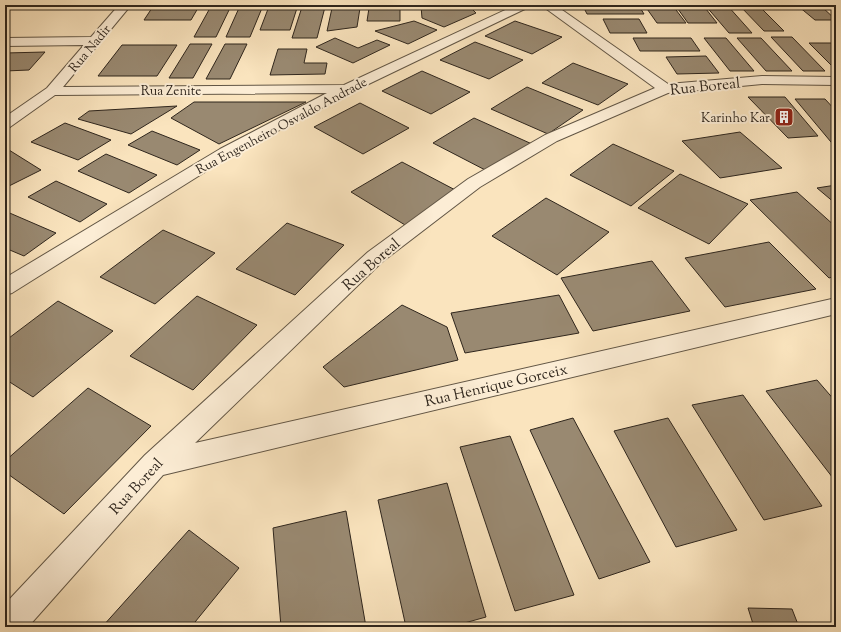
<svg xmlns="http://www.w3.org/2000/svg" width="841" height="632" viewBox="0 0 841 632" font-family="'Sorts Mill Goudy',serif">
	<style>
		.building { fill: #998971; stroke: #2f261d }
		.lines { fill: none; stroke-linecap: round; stroke-linejoin: round }
		.minor-casing { stroke: #625645; stroke-width: 2 }
		.minor { fill: #fcedd5; fill-rule: evenodd }
		.labels { text-anchor: middle; stroke-width: 4; stroke-linejoin: round; paint-order: stroke }
		.far-street-label { font-size: 13px; fill: #2f261d; stroke: #fcedd5 }
		.far-poi-label { font-size: 13px; fill: #2f261d; stroke: #fcedd5; text-anchor: end }
		.street-label { font-size: 15px; fill: #2f261d; stroke: #fcedd5 }
	</style>
	<rect width="100%" height="100%" fill="#fae4be"/>
	<filter id="stains"><feTurbulence type="fractalNoise" baseFrequency=".005" numOctaves="4"/><feColorMatrix values="0 0 0 0 .2 0 0 0 0 .09 0 0 0 0 .02 0 0 0 .5 -.17"/></filter>
	<radialGradient id="worn" r=".72"><stop offset=".6" stop-color="#630" stop-opacity="0"/><stop offset="1" stop-color="#630" stop-opacity=".3"/></radialGradient>
	<!-- building -->
	<path class="building" d="M468,5L476,13L444,27L422,18L421,6Z
		M705,5H727L752,33H729Z
		M583,6H639L644,14H587Z
		M645,6H673L686,23H657Z
		M740,6H759L784,31H764Z
		M798,6H821L836,20H815Z
		M302,7H325L317,38H292Z
		M400,7V21H367L369,8Z
		M152,8H198L191,20H144Z
		M210,8H230L216,37H194Z
		M239,8H262L250,37H226Z
		M297,8L290,30H260L268,9Z
		M332,8H360L357,27L327,31Z
		M678,9H706L717,23H688Z
		M603,19H639L647,33H610Z
		M414,21L437,30L408,44L375,31Z
		M515,21L562,37L532,54L485,36Z
		M771,37H792L825,71H803Z
		M335,38L358,48L377,40L390,45L353,63L316,47Z
		M633,38H691L700,51H640Z
		M704,38H726L754,71H730Z
		M737,38H761L792,71H766Z
		M475,42L523,60L489,79L440,60Z
		M809,43H836V69H835Z
		M190,44H212L193,78H169Z
		M225,44H247L230,79H206Z
		M122,45H177L157,76H98Z
		M278,49H307L304,63H327L325,74L270,75Z
		M45,52L29,70L5,71V53Z
		M706,56L719,73L677,74L666,57Z
		M573,63L628,84L598,105L542,83Z
		M422,71L470,92L431,114L382,91Z
		M527,87L583,110L548,134L491,109Z
		M748,97H785L818,136L788,138Z
		M795,99H825L836,111V148Z
		M194,102H306L219,144L171,118Z
		M360,103L409,128L363,154L314,127Z
		M177,106L131,134L78,119L89,111Z
		M474,118L532,144L491,173L433,143Z
		M65,123L111,140L78,160L31,142Z
		M152,131L200,150L177,165L128,145Z
		M740,132L782,168L720,178L682,141Z
		M613,144L674,171L631,206L570,175Z
		M9,150L41,170L5,188V152Z
		M106,154L157,175L129,193L78,171Z
		M402,162L461,193L410,228L351,192Z
		M680,174L748,204L709,244L638,208Z
		M56,181L107,204L80,222L28,197Z
		M836,185V204L817,188Z
		M797,192L836,227V276L829,278L750,200Z
		M546,198L609,232L557,275L492,236Z
		M5,211L56,233L24,256L5,248Z
		M287,223L344,245L295,295L236,269Z
		M163,230L215,253L155,304L100,277Z
		M769,242L816,289L725,307L685,258Z
		M652,261L690,311L593,331L561,278Z
		M559,295L579,333L465,353L451,313Z
		M197,296L257,325L193,390L130,356Z
		M58,301L113,331L33,397L5,379V341Z
		M402,305L447,327L458,360L344,387L323,367Z
		M817,380L836,402V482L766,391Z
		M88,388L151,426L64,514L5,472V461Z
		M743,395L822,506L764,520L692,405Z
		M573,418L650,562L599,579L530,430Z
		M668,418L737,530L676,547L614,431Z
		M510,436L574,595L515,611L460,447Z
		M447,483L486,617L450,627H406L378,500Z
		M346,511L366,627H281L273,528Z
		M189,530L239,568L191,627H102Z
		M748,608L792,609L799,627H754Z
		M602,623L680,624L681,627H603Z"/>
	<g class="lines">
		<!-- minor casing -->
		<g class="minor-casing">
			<path id="minor" d="M119,5H131L63,87L344,85L516,5H531L529,7L352,92L232,155L12,293L5,295V278L220,149L327,93L55,95L10,127L5,129V117L47,88L84,45L5,46V38L91,37Z
				M541,5H555L668,84L762,76L836,77V85L762,84L668,93L557,141L480,187L382,262L195,443L836,298V314L163,475L28,627H5V604L145,455L368,252L468,179L545,135L655,88Z"/>
		</g>
		<!-- minor -->
		<use href="#minor" class="minor"/>
	</g>
	<!-- icons -->
	<defs>
		<g id="building-square" transform="scale(1)"><rect x="-9" y="-9" width="18" height="18" rx="4" fill="#8f2418" stroke="#fcedd5"/><path d="M-4-6H4V6H1V3H-1V6H-4ZM-2.5-4.3h1.7v1.8h-1.7ZM.8-4.3h1.7v1.8H.8ZM-2.5-1h1.7V.8h-1.7ZM.8-1h1.7V.8H.8Z" fill="#fff"/></g>
	</defs>
	<g fill-rule="evenodd">
		<use href="#building-square" x="784" y="117"/>
	</g>
	<g class="labels">
		<!-- far-street labels -->
		<g class="far-street-label">
			<text transform="translate(89 48) rotate(-50)" y="5">Rua Nadir</text>
			<text x="171" y="95">Rua Zenite</text>
			<text transform="translate(281 125) rotate(-28)" y="5">Rua Engenheiro Osvaldo Andrade</text>
		</g>
		<!-- far-poi labels -->
		<g class="far-poi-label">
			<text x="770" y="122">Karinho Kar</text>
		</g>
		<!-- street labels -->
		<g class="street-label">
			<text transform="translate(705 86) rotate(-6)" y="5">Rua Boreal</text>
			<text transform="translate(371 264) rotate(-41)" y="5">Rua Boreal</text>
			<text transform="translate(496 385) rotate(-13)" y="5">Rua Henrique Gorceix</text>
			<text transform="translate(136 486) rotate(-47)" y="5">Rua Boreal</text>
		</g>
	</g>
	<!-- margin -->
	<rect width="841" height="632" fill="none" stroke="#fae4be" stroke-width="20"/>
	<rect x="6" y="6" width="829" height="620" fill="none" stroke="#2f261d" stroke-width="2"/>
	<rect x="10" y="10" width="821" height="612" fill="none" stroke="#2f261d"/>
	<rect width="100%" height="100%" filter="url(#stains)"/>
	<rect width="100%" height="100%" fill="url(#worn)"/>
</svg>
